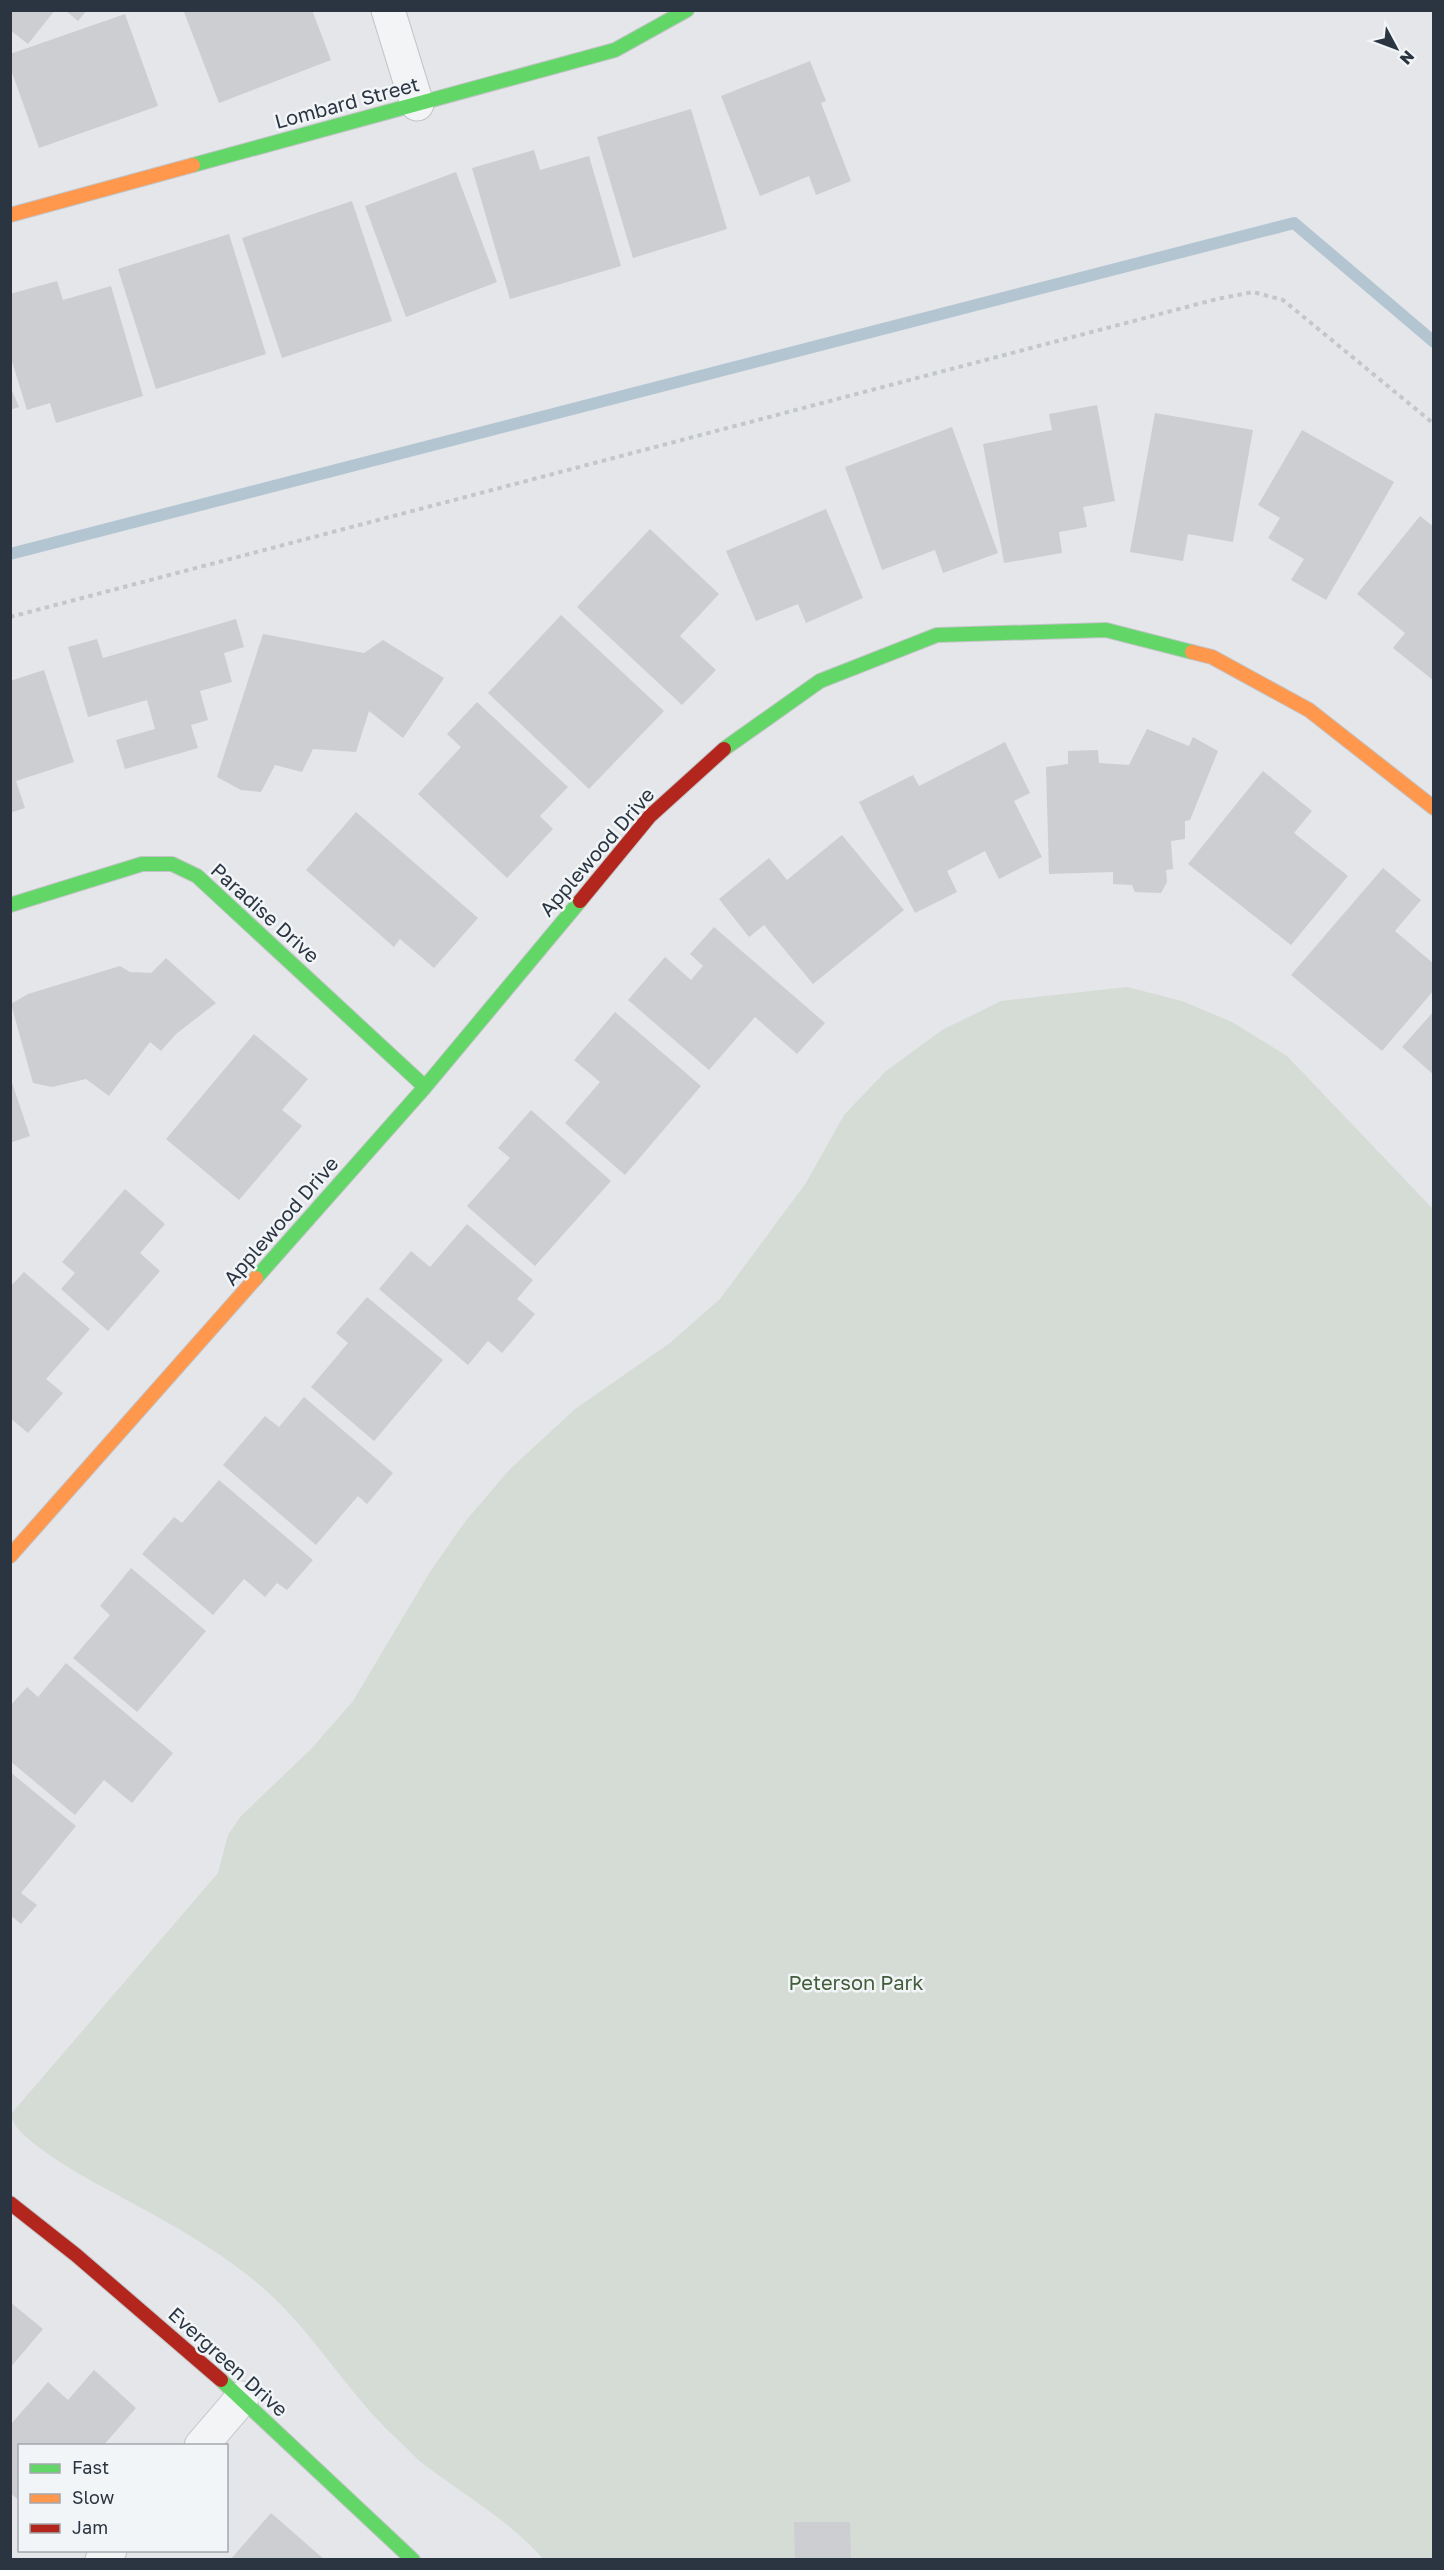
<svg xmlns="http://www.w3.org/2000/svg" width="1444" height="2570" viewBox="0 0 1444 2570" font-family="'Golos Text',sans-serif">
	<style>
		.green { fill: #d5dcd5 }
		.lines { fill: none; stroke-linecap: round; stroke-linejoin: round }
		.stream { stroke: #b4c5d2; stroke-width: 12 }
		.building { fill: #ccced1 }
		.street-casing { stroke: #c2c4c7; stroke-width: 35 }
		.fast-casing { stroke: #c2c4c7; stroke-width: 16 }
		.slow-casing { stroke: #c2c4c7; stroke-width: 16 }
		.jam-casing { stroke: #c2c4c7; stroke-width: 16 }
		.path { stroke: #c4c7c8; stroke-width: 4; stroke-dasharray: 4.5 4.5; stroke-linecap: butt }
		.street { stroke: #f3f4f5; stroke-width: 33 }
		.fast { stroke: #63d668; stroke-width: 14 }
		.slow { stroke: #ff974d; stroke-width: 14 }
		.jam { stroke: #b3261e; stroke-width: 14 }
		.labels { text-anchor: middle; stroke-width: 5; stroke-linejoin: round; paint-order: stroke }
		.street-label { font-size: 20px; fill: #2b3541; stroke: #f2f5f7 }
		.park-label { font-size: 20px; fill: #435c3a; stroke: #f2f5f7 }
	</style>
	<rect width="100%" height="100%" fill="#e4e6e9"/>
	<!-- green -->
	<path class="green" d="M1127,987L1182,1001L1232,1022L1287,1056L1433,1209V2559H543C512,2523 469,2498 430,2469C418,2461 408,2449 397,2439C347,2393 313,2331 262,2287C212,2244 154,2215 97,2184C78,2173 11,2136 11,2114L218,1873L228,1835L241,1816L312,1748L353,1701L430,1572L464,1523L509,1470L575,1409L670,1343L720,1299L806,1183L844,1115L886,1071L942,1030L1001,1001Z"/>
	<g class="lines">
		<!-- stream -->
		<path class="stream" d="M10,554L1294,223L1434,342"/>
	</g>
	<!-- building -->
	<path class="building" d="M10,10H55L28,44L10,30Z
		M65,10H87L78,21Z
		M187,10H312L331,60L219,103L184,12Z
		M125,14L158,106L39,148L10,67V54Z
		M810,61L826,101L821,103L851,181L816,195L809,176L760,196L721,96Z
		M691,109L727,229L633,258L597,137Z
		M534,150L540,170L589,156L621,266L510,299L472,168Z
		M456,172L497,282L406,317L365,206Z
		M352,201L392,321L282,358L242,238Z
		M229,234L266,354L156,389L118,269Z
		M57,281L63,300L111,286L143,396L56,423L50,403L27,410L10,355V294Z
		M10,386L19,407L10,410Z
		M1097,405L1115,501L1083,507L1087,527L1059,532L1062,553L1004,563L983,444L1052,430L1049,414Z
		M1155,413L1253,430L1233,542L1188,534L1183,561L1130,552Z
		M952,427L998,553L943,573L935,550L882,570L845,467Z
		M1302,430L1394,482L1326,600L1291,580L1304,559L1268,538L1280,518L1258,505Z
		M826,509L863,598L806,623L798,604L756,621L726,551Z
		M1420,516L1434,527V681L1393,648L1405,633L1357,594Z
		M650,529L719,594L680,636L716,670L682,705L577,607Z
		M561,615L664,711L589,789L488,693Z
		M236,619L244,647L224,653L232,682L200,691L208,720L191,725L198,748L125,769L116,740L155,729L147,700L88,717L68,647L97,639L103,658Z
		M263,634L364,653L383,640L444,678L403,738L369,711L356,752L313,749L302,772L275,765L261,792L241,790L217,777Z
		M44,670L74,762L16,781L25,808L10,813V681Z
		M477,702L568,787L540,816L553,829L507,878L418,794L461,747L447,734Z
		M1147,729L1189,746L1193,737L1218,751L1190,820L1185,821V839L1171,841L1173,869L1166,870L1167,882L1161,893L1135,892L1132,885L1113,884V872L1049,874L1046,767L1068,764V751L1098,750L1099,763L1129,765Z
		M1005,742L1030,793L1014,801L1042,857L999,879L985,851L947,871L957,892L915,913L859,802L913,775L919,786Z
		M1263,771L1312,811L1294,833L1348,876L1291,945L1188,864Z
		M356,812L478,918L434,968L400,939L394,947L306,870Z
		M842,835L904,910L813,984L764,925L749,937L719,899L769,858L787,880Z
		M1383,868L1421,900L1395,931L1434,964V990L1382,1051L1291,975Z
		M714,927L825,1023L797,1054L755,1017L709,1070L628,1000L665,957L691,980L703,966L690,954Z
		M166,958L216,1003L176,1034L161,1051L150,1042L109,1096L86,1079L52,1087L33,1083L11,1004L28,994L120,966L130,972L151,973Z
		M1434,1011V1075L1402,1047Z
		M615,1012L701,1086L625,1175L565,1123L600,1082L574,1060Z
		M254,1034L308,1079L282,1110L302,1126L239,1200L166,1139Z
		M10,1077L30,1136L10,1143Z
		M531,1110L611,1181L535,1266L467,1206L510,1158L498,1148Z
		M125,1189L165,1224L140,1253L160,1271L108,1331L61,1289L75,1273L62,1262Z
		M467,1224L533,1280L517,1299L535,1314L502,1353L488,1341L468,1365L379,1289L411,1251L430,1267Z
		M24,1272L90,1329L46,1379L63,1393L28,1433L10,1418V1287Z
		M367,1297L443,1360L374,1441L311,1387L348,1343L336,1333Z
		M304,1397L393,1473L367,1504L358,1496L316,1545L223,1465L265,1416L279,1427Z
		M219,1480L313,1560L287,1590L277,1583L265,1597L244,1579L213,1615L142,1554L174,1517L182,1523Z
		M131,1568L206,1631L137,1712L73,1658L110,1615L100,1606Z
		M66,1663L173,1753L132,1803L104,1780L75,1815L10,1761V1706L27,1687L38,1697Z
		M10,1772L76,1826L21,1893L37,1905L21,1924L10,1915Z
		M10,2302L43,2329L10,2368Z
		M94,2370L136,2408L103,2446H20V2501L10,2493V2425L48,2382L68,2400Z
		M271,2513L325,2560H230Z
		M794,2522H850L851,2560H795Z"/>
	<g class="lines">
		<!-- street casing -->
		<g class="street-casing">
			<path id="street" d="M388,10L417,104
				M201,2446L242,2398
				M102,2560L110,2550"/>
		</g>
		<!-- fast casing -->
		<g class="fast-casing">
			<path id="fast" d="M193,165L615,50L687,10
				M724,749L820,681L937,635L1106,630L1192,652
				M10,905L142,864H172L197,876L425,1087
				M256,1278L425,1087L580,901
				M221,2380L413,2560"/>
		</g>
		<!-- slow casing -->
		<g class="slow-casing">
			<path id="slow" d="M10,215L193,165
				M1192,652L1212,657L1309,710L1434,808
				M10,1556L256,1278"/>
		</g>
		<!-- jam casing -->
		<g class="jam-casing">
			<path id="jam" d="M580,901L650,816L724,749
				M10,2203L76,2255L221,2380"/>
		</g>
		<!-- path -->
		<path class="path" d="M10,617L1217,299L1253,292L1283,300L1434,424"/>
		<!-- street -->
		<use href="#street" class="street"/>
		<!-- fast -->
		<use href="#fast" class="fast"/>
		<!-- slow -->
		<use href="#slow" class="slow"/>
		<!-- jam -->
		<use href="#jam" class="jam"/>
	</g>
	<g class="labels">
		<!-- street labels -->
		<g class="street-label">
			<text transform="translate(347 103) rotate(-15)" y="7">Lombard Street</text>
			<text transform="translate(597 852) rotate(-49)" y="7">Applewood Drive</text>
			<text transform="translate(265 913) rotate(42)" y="7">Paradise Drive</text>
			<text transform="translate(281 1221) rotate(-49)" y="7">Applewood Drive</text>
			<text transform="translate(228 2362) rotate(42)" y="7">Evergreen Drive</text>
		</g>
		<!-- park labels -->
		<g class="park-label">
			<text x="856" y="1990">Peterson Park</text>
		</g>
	</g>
	<!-- border -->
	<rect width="1444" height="2570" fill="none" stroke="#2b3541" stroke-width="24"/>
	<!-- legend -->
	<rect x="18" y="2444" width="210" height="108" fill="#f2f5f7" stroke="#a2a8ae" stroke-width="1.5"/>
	<rect x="30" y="2464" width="30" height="9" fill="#63d668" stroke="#a2a8ae" stroke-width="1.5"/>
	<text x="72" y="2474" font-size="18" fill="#2b3541">Fast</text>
	<rect x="30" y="2494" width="30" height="9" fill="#ff974d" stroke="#a2a8ae" stroke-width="1.5"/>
	<text x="72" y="2504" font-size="18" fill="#2b3541">Slow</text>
	<rect x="30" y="2524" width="30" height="9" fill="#b3261e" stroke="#a2a8ae" stroke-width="1.5"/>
	<text x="72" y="2534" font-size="18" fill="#2b3541">Jam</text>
	<!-- north arrow -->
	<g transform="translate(1396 48) rotate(131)" stroke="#f2f5f7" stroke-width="4.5" paint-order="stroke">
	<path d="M0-4.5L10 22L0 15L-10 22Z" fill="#2b3541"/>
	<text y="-9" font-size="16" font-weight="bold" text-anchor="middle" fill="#2b3541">N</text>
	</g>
</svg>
